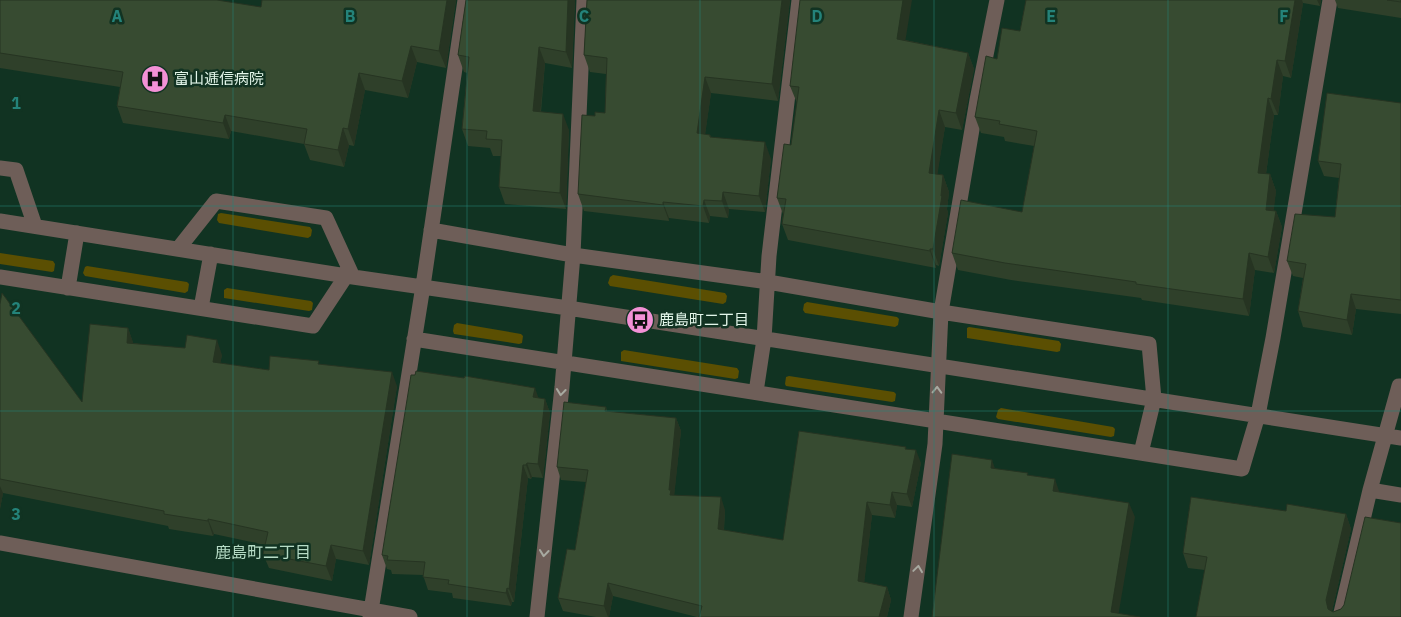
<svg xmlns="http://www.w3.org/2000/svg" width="1401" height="617" viewBox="0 0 1401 617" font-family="'IBM Plex Sans','Noto Sans JP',sans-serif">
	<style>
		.green { fill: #5b4f02 }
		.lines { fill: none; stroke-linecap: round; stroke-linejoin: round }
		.minor { stroke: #6e5e58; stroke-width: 15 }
		.wall { fill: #2f402a }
		.shaded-wall { fill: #263422 }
		.building { fill: #374b31; stroke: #263422 }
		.oneway { stroke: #a8aaa1 }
		.grid { fill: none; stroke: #24837a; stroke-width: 1; stroke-opacity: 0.55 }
		.labels { text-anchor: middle; stroke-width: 5; stroke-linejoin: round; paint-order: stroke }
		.poi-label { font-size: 15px; fill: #e3f6ea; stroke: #132; text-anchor: start }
		.neighbourhood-label { font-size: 16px; fill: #b6dbc5; stroke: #132 }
		.grid-label { font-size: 16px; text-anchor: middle; font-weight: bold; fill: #24837a; stroke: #132; stroke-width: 5; stroke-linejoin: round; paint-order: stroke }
	</style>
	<rect width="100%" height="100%" fill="#132"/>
	<!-- green -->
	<path class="green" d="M221,213L310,227L312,230L311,236L308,238L219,223L217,220L218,214Z
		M0,253L53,261L55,264L54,271L52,272L0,264Z
		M87,266L187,282L189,284L188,291L185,293L85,276L83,273L85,267Z
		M613,275L725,293L727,296L726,302L723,304L610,286L608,283L610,277Z
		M227,288L311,301L313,303L312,310L309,311L224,298V290Z
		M807,302L897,317L899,319L898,325L895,327L805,313L803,310L804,304Z
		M457,323L521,334L523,336L522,343L519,344L454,334L453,331L454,325Z
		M969,327L1059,341L1061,344L1060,351L1057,352L967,338V328Z
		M624,350L737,368L739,371L738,378L735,379L621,361V352Z
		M789,376L894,392L896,394L895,401L892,402L786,386L785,384L786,377Z
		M1001,408L1113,427L1115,429L1114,436L1111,437L998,419L996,417L998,410Z"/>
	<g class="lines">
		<!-- minor -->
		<path class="minor" d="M0,168L16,170L35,226
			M0,221L353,277L568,308L1401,438
			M431,230L573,255L768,282L941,312L1149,344L1154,399L1141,453
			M178,249L216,201L326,218L353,277
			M0,277L313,326L346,276
			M68,288L77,233
			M201,308L211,254
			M414,339L1242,469L1258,415L1273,338L1330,0
			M756,392L764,339L769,256L799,0
			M1370,490L1401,495
			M0,543L410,617
			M370,617L423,286L465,0
			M537,617L562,387L573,255L584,0
			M911,617L935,444L941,312L977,100L997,0
			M1340,617L1370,490L1399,386H1401"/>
	</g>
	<!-- wall -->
	<path class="wall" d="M0,0L261,7L262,0H456L446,68L417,62L408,98L365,90L354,146L349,145L344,167L310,160L304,144L231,131L229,139L123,123L117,106L120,87L0,68Z
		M466,0H575L572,68L545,63L541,112L569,130L566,209L505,204L499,187L501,156H493L490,148L468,146L462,129L467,73L464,72L458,55Z
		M587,0H790L778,101L711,93L705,134L710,135L711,137L771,159L765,212L729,209L728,218L710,216L709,223L669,218V221L584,211L578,194L595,116L605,113L606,74L590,72L584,55Z
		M1026,0H1321L1320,6L1303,3L1291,78L1283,76L1278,115H1274L1266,174H1270L1276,191L1273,211H1276L1282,227L1274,273L1255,270L1249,316L1142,300L1141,298L1011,280L958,270L952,253L1022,212L1034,146L1005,141L1004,137L981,133L975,117L997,59L1020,31Z
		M1335,0H1401V18L1338,8Z
		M905,40L968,53L974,69L962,130L945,127L937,174L943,175L949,192L947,209L948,213L939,266L936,265V268L788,240L782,224L783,214L777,198L791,145L797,103L790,86Z
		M1401,103V314L1356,309L1352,335L1303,327L1298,311L1303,278L1293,276L1287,261L1335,217L1339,178L1324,176L1318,161Z
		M0,304L82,402L128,328L133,343L222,355L220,363L269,370L320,364L397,386L369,565L336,559L332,581L269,568L263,554L265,545L214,534L213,536L169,529L168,526L3,493L0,509Z
		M538,398L545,399L550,413L543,478L532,477L531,479L528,478L514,602H512L511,606L453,598L452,593L428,590L423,575L392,574L391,570L387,569L382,555Z
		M606,407L607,411L676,418L681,431L674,495L725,510L724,530L783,540L906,447V449L921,463L912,507L897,505L895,518L872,515L864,582L887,587L891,600L887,617H697L613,596L609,617H596L563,611L558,598L575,550L586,482L561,480L557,467Z
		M1286,511L1346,514L1351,529L1332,611L1333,612L1341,609L1401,617H1196L1205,570L1188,568L1183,553Z"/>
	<!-- shaded-wall -->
	<path class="shaded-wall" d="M447,0H456L446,68L439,51Z
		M568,0H575L572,68L566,52Z
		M782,0H790L778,101L772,84Z
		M903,0H912L903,55L897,39Z
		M1295,0H1302L1303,3L1291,78L1285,61Z
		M1317,0H1321L1320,6Z
		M411,46L417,62L408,98L402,81Z
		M539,47L545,63L539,127L533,111Z
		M968,53L974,69L962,130L956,113Z
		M1277,60L1283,76L1278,115L1271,99Z
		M359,73L365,90L354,146L348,129Z
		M705,77L711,93L703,150L697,133Z
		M1268,98L1274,115L1264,189L1258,173Z
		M939,110L945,127L935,190L929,173Z
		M563,114L569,130L566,209L560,193Z
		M225,115L231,131L229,139L223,123Z
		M343,128L349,145L344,167L338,150Z
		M765,142L771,159L765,212L759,196Z
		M1270,174L1276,191L1272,227L1266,210Z
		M943,175L949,192L947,209L948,213L939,266L933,249Z
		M723,192L729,209L728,218L722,201Z
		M704,200L710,216L709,223L703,206Z
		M663,202L669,218V221L663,205Z
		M1276,211L1282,227L1274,273L1268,257Z
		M930,249L936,265V268L930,251Z
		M1249,253L1255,270L1249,316L1243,299Z
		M1351,294L1356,309L1352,335L1347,320Z
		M128,328L133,342L132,357L127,343Z
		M217,340L222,355L218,377L213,362Z
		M392,372L397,386L369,565L363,551Z
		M535,388L540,402L533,397Z
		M545,399L550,413L543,478L538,464Z
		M676,418L681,431L674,498L675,508L669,490Z
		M916,450L921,463L912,507L907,494Z
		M992,460L997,474L991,468Z
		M527,463L532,477L531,479L526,465Z
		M523,465L528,478L514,602L509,589Z
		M1055,479L1060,494L1053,491Z
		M0,486L3,493L0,509Z
		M892,492L897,505L895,518L890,505Z
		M721,497L725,510L723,542L718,529Z
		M867,502L872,515L863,594L858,581Z
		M1129,503L1135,517L1118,617L1111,612Z
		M1346,514L1351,529L1331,615L1328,609L1326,600Z
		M208,519L214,534L213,536L208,521Z
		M331,545L336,559L332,581L326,566Z
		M608,583L613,596L609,617H608L604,606Z
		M887,587L891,600L887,617H879Z
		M507,588L512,602L511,606L506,593Z"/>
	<!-- building -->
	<path class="building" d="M0,0H217L261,7L262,0H447L439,51L411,46L402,81L359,73L348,129L343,128L338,150L304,144L307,129L225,115L223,123L117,106L123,72L0,53Z
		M466,0H568L566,52L539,47L533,111L563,114L560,193L499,187L502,140L486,139L487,131L462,129L469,57L458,55Z
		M587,0H782L772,84L705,77L697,133L710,135V137L765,142L759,196L723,192L722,201L704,200L703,206L663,202V205L578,194L582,115L595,116V112L605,113L607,58L584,55Z
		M800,0H903L897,39L968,53L956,113L939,110L929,173L943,175L941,196H942L933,249H930V251L782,224L786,199L777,198L784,144L791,145L799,87L790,86Z
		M1026,0H1295L1285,61L1277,60L1271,99L1268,98L1258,173L1270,174L1266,210L1276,211L1268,257L1249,253L1243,299L1136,284V282L1005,263L952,253L961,200L1022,212L1037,131L999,124L1000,121L975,117L986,56L997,59L1002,28L1020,31Z
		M1387,0H1401V2Z
		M1327,93L1401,103V300L1351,294L1347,320L1298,311L1306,264L1287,261L1295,214L1335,217L1341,164L1318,161Z
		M2,293L82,402L90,324L128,328L127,343L185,348L187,335L217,340L213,362L269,370L270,356L319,361L318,364L392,372L363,551L331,545L326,566L263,554L268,532L208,519V521L164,514V511L0,479V304Z
		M416,371L464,378L465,376L535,388L533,397L545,399L538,464L527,463L526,465H523L509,589L507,588L506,593L448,584L449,580L423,577L425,562L387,560L388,556L382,555L411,375H415Z
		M564,402L606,407L605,411L676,418L669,490H671L670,495L721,497L718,529L783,540L799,431L906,447L905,449L916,450L907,494L892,492L890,505L867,502L858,581L887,587L879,617H699L702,606L608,583L604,606L558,598L567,549L575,550L588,470L557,467Z
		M952,454L992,460L991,468L1028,473L1027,475L1055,479L1053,491L1129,503L1111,612L1140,617H932Z
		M1191,497L1286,511L1287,504L1346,514L1326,600L1328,609L1333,612L1341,609L1344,605L1365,517L1401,523V617H1196L1207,557L1183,553Z"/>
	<!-- one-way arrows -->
	<defs><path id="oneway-chevron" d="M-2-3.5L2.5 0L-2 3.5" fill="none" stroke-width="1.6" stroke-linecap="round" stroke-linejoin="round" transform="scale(1.25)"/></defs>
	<g class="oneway">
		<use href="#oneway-chevron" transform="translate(937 390) rotate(-88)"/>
		<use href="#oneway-chevron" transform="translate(561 392) rotate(96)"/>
		<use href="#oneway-chevron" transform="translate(544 553) rotate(96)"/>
		<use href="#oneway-chevron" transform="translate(918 569) rotate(-82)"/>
	</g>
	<!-- grid -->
	<path class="grid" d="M233,0V617M467,0V617M700,0V617M934,0V617M1168,0V617M0,206H1401M0,411H1401"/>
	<!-- icons -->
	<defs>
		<g id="hospital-disc" transform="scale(1.4375)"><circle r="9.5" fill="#f391d6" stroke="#132"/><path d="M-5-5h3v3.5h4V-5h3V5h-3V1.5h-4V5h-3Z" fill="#111"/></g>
		<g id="bus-disc" transform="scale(1.4375)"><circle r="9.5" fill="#f391d6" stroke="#132"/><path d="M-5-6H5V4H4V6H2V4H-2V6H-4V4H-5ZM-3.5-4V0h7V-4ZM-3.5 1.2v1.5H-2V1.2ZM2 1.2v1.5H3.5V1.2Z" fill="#111"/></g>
	</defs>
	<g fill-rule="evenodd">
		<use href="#hospital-disc" x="155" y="79"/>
		<use href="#bus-disc" x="640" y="320"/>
	</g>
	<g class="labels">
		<!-- poi labels -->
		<g class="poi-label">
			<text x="174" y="84">富山逓信病院</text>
			<text x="659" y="325">鹿島町二丁目</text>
		</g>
		<!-- neighbourhood labels -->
		<g class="neighbourhood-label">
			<text x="263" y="558">鹿島町二丁目</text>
		</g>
	</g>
	<g class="grid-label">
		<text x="117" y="22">A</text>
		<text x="350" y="22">B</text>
		<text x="584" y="22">C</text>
		<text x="817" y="22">D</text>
		<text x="1051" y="22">E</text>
		<text x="1284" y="22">F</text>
		<text x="16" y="109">1</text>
		<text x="16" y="314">2</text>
		<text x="16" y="520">3</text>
	</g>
</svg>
